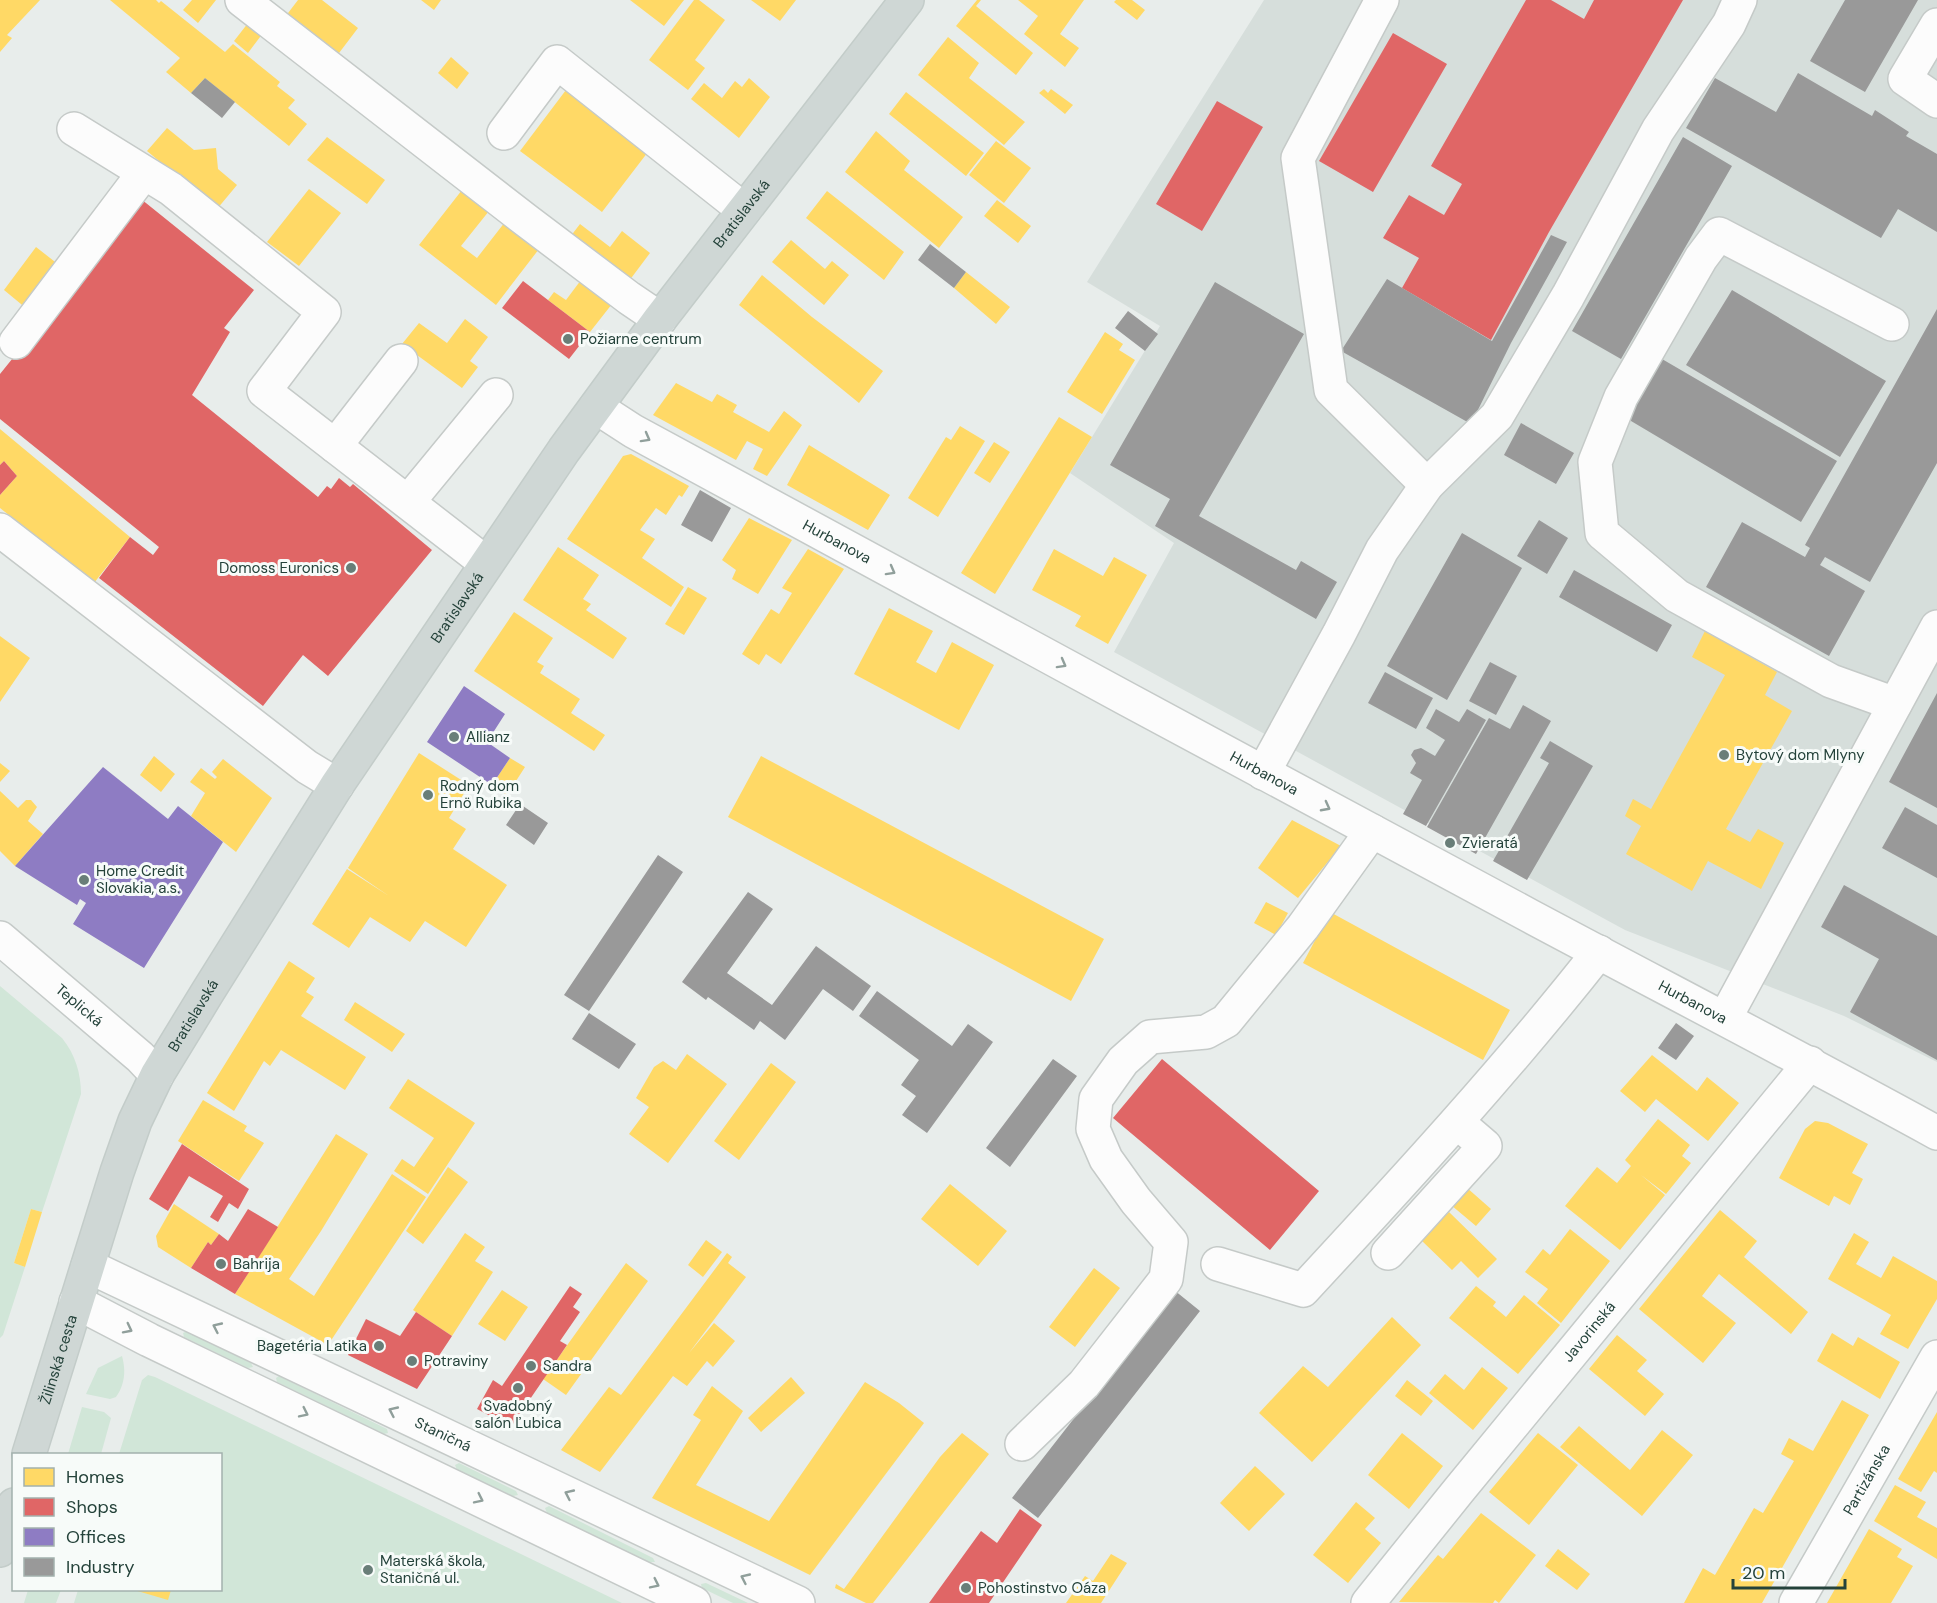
<svg xmlns="http://www.w3.org/2000/svg" width="1937" height="1603" viewBox="0 0 1937 1603" font-family="'DM Sans',sans-serif">
	<style>
		.built { fill: #d6dedb }
		.green { fill: #d1e6d8 }
		.homes { fill: #ffd966 }
		.shops { fill: #e06666 }
		.offices { fill: #8e7cc3 }
		.industry { fill: #999 }
		.lines { fill: none; stroke-linecap: round; stroke-linejoin: round }
		.minor-casing { stroke: #c5cac8; stroke-width: 36 }
		.major-casing { stroke: #c3ccc9; stroke-width: 36 }
		.minor { stroke: #fcfcfc; stroke-width: 33 }
		.major { stroke: #cfd7d5; stroke-width: 33 }
		.oneway { stroke: #909f9b }
		.poi-dot { fill: #697e78; stroke: #f7fbf9; stroke-width: 2 }
		.labels { text-anchor: middle; stroke-width: 6; stroke-linejoin: round; paint-order: stroke }
		.street-label { font-size: 15px; fill: #24423a; stroke: #f7fbf9 }
		.poi-label { font-size: 15px; fill: #24423a; stroke: #f7fbf9; text-anchor: start }
	</style>
	<rect width="100%" height="100%" fill="#e8edeb"/>
	<!-- built -->
	<path class="built" d="M1264,0H1937V1062L1844,1016L1625,930L1114,652L1174,543L1070,473L1160,326L1087,282Z"/>
	<!-- green -->
	<path class="green" d="M0,986L62,1038C75,1054 81,1073 81,1094L42,1212L31,1209L14,1263L25,1267L3,1335L0,1338Z
		M187,1331L251,1363L253,1367L248,1368L184,1337L183,1333Z
		M122,1356C126,1370 125,1385 116,1397L110,1399L86,1394L98,1368Z
		M148,1375L155,1377L622,1603H74L78,1590H220V1454H119L142,1380Z
		M279,1376L387,1429L388,1433L384,1434L277,1382L276,1378Z
		M82,1407L104,1412L111,1418L101,1454H68Z
		M459,1463L516,1491L518,1495L513,1496L457,1470L455,1465Z
		M549,1506L653,1558L655,1562H649L547,1513L545,1508Z
		M706,1583L748,1603H733L702,1588L701,1584Z
		M28,1590H61L56,1603H24Z"/>
	<!-- homes -->
	<path class="homes" d="M0,0H40L7,35L12,38L0,52Z
		M110,0H156L159,3L161,1L225,52L233,44L280,82L277,86L295,100L288,108L307,124L289,146L205,78L191,93L166,72L180,58Z
		M192,0H216L198,23L183,10Z
		M298,0H322L358,28L336,57L285,17Z
		M421,0H441L434,10Z
		M630,0H684L664,26Z
		M694,0H699L725,20L695,60L705,68L688,90L649,60Z
		M751,0H796L780,21Z
		M977,0H981L976,6L1033,53L1016,75L956,26Z
		M1018,0H1084L1060,34L1079,48L1065,67L1024,34L1038,16Z
		M1116,0H1132L1145,10L1137,20L1114,2Z
		M252,18L266,29L248,53L234,41Z
		M948,37L979,63L969,78L1025,122L1004,145L918,75Z
		M451,57L469,73L457,89L438,73Z
		M749,78L770,97L739,138L691,99L704,83L722,98L735,81L742,87Z
		M569,86L651,148L602,212L520,151Z
		M1044,89L1048,93L1051,89L1073,105L1065,114L1039,93Z
		M906,92L984,153L966,176L889,114Z
		M167,128L194,150L216,148L218,169L237,185L217,209L147,151Z
		M876,131L910,161L904,170L963,217L939,248L845,172Z
		M327,137L385,180L367,204L307,160Z
		M996,141L1031,168L1004,203L969,175Z
		M309,189L341,213L299,266L267,242Z
		M462,190L489,211L461,246L477,258L505,222L539,249L496,305L419,245Z
		M827,191L904,252L884,280L806,218Z
		M997,200L1031,226L1018,243L984,216Z
		M580,224L610,247L622,231L650,253L626,285L567,241Z
		M791,240L825,269L832,261L849,275L824,305L772,262Z
		M36,247L59,265L27,309L4,290Z
		M966,272L1010,307L996,324L954,288Z
		M762,275L812,317L883,371L859,403L739,305Z
		M581,280L612,304L590,332L548,300L554,292L566,300Z
		M465,319L488,337L470,361L478,367L462,388L402,344L419,323L447,343Z
		M1105,332L1123,344L1119,350L1135,360L1102,414L1067,392Z
		M676,383L712,402L717,394L737,405L733,412L769,432L784,411L802,425L767,476L753,469L763,449L747,441L736,460L653,415Z
		M1059,417L1092,437L995,594L961,573Z
		M960,426L985,441L938,517L908,498L946,437L951,440Z
		M0,429L130,537L94,583L0,508V495L17,476L4,461L0,465Z
		M994,442L1010,452L990,483L974,473Z
		M809,445L890,495L868,530L787,485Z
		M631,454L689,486L682,497L679,495L666,515L656,508L640,530L655,539L642,558L684,587L671,607L567,539L623,456Z
		M749,518L792,540L758,594L732,579L736,570L722,560Z
		M558,547L599,575L583,599L591,604L586,610L627,638L613,659L523,600Z
		M808,549L844,569L781,664L766,654L759,665L742,654L771,609L779,614L792,593L782,588Z
		M1054,549L1103,576L1114,557L1147,575L1108,644L1075,626L1081,616L1032,590Z
		M688,587L707,598L684,635L665,624Z
		M889,608L933,631L916,662L936,673L952,642L994,665L959,730L854,674Z
		M514,612L553,638L537,662L544,666L540,673L580,699L571,713L605,735L594,751L474,671Z
		M1705,631L1777,672L1765,695L1792,711L1726,829L1750,842L1758,829L1784,843L1761,889L1708,861L1692,891L1626,854L1641,826L1625,816L1633,799L1651,809L1725,675L1692,657Z
		M0,636L30,658L0,702Z
		M419,753L469,785L449,818L466,829L453,849L507,885L466,947L425,921L410,942L370,917L349,948L312,924L347,869L389,896L348,868Z
		M154,756L175,774L161,792L140,775Z
		M761,756L1104,939L1071,1001L728,817Z
		M510,758L525,767L507,795L492,785Z
		M223,759L272,798L236,852L191,816L205,793L190,782L201,768L215,779L217,777L212,772Z
		M0,763L10,771L0,782Z
		M0,791L18,808L26,800H31L37,807L28,821L43,834L15,866L0,851Z
		M1292,820L1341,846L1298,898L1258,868Z
		M1266,902L1288,913L1276,935L1254,923Z
		M1330,912L1510,1010L1483,1060L1303,963Z
		M289,961L315,978L306,992L314,997L301,1016L366,1057L345,1090L281,1050L270,1066L264,1061L234,1111L207,1093Z
		M355,1002L405,1034L392,1052L344,1020Z
		M687,1054L727,1084L668,1163L629,1134L649,1107L636,1098L654,1067L663,1061L676,1070Z
		M1652,1055L1697,1091L1707,1077L1739,1103L1708,1141L1656,1099L1645,1112L1620,1091Z
		M771,1063L796,1082L739,1160L714,1141Z
		M408,1079L475,1123L428,1194L394,1171L402,1159L414,1167L434,1138L389,1108Z
		M203,1100L247,1126L244,1131L264,1143L239,1181L178,1141Z
		M1658,1119L1690,1145L1682,1156L1691,1163L1666,1194L1641,1175L1665,1195L1620,1250L1565,1206L1597,1167L1617,1183L1631,1166L1625,1160Z
		M1815,1121L1828,1123L1868,1144L1852,1173L1863,1179L1850,1205L1834,1196L1829,1206L1779,1178L1805,1129Z
		M336,1134L368,1154L321,1231L289,1279L314,1296L392,1174L426,1197L328,1345L235,1294Z
		M448,1167L468,1182L423,1244L406,1231Z
		M950,1184L1007,1231L978,1266L921,1219Z
		M1466,1187L1491,1209L1476,1226L1451,1205Z
		M174,1204L219,1234L211,1245L208,1242L191,1268L158,1247L156,1236Z
		M31,1209L42,1212L25,1267L14,1263Z
		M1720,1210L1757,1241L1744,1257L1808,1312L1791,1334L1719,1274L1702,1296L1736,1323L1703,1363L1639,1309Z
		M1449,1212L1497,1259L1478,1278L1461,1261L1452,1270L1421,1240Z
		M1570,1229L1610,1261L1561,1323L1537,1303L1548,1289L1525,1272L1543,1249L1550,1255Z
		M465,1233L485,1247L475,1261L493,1272L452,1336L413,1310Z
		M1854,1233L1869,1242L1856,1264L1881,1278L1893,1256L1937,1281V1299L1908,1349L1880,1334L1891,1315L1828,1279Z
		M706,1240L722,1252L703,1277L688,1265Z
		M727,1253L732,1257L728,1263L746,1277L689,1353L714,1323L735,1341L713,1367L707,1361L687,1386L673,1376L600,1472L561,1450L609,1387L621,1395Z
		M626,1263L648,1281L566,1395L543,1379Z
		M1094,1268L1120,1288L1075,1347L1049,1327Z
		M1476,1286L1496,1302L1493,1306L1506,1317L1524,1295L1560,1325L1518,1374L1449,1318Z
		M502,1290L528,1307L505,1341L478,1324Z
		M1392,1317L1421,1345L1312,1462L1259,1413L1303,1366L1328,1387Z
		M1832,1333L1853,1346L1858,1337L1900,1362L1880,1399L1817,1361Z
		M1617,1335L1647,1360L1637,1371L1664,1394L1645,1416L1589,1369Z
		M1482,1367L1508,1388L1473,1430L1429,1393L1445,1374L1464,1390Z
		M791,1377L805,1393L761,1432L748,1418Z
		M1407,1380L1433,1401L1421,1416L1395,1396Z
		M865,1382L899,1403L924,1423L810,1575L652,1498L701,1420L693,1415L712,1386L743,1411L696,1485L769,1521Z
		M1842,1400L1869,1415L1762,1603H1684L1703,1568L1715,1575L1754,1508L1763,1513L1794,1461L1781,1454L1789,1438L1813,1451Z
		M1937,1412V1473L1934,1471L1921,1492L1898,1479Z
		M1579,1426L1630,1470L1662,1430L1693,1455L1642,1516L1560,1447Z
		M962,1433L989,1454L873,1603H866L835,1588L836,1584L844,1589L940,1457Z
		M1402,1433L1443,1466L1409,1509L1368,1475Z
		M1538,1433L1578,1465L1529,1525L1489,1492Z
		M1255,1466L1285,1494L1249,1531L1220,1503Z
		M1895,1485L1926,1502L1917,1517L1937,1528V1559L1874,1521Z
		M1356,1502L1375,1518L1365,1529L1381,1543L1348,1583L1313,1555Z
		M1481,1513L1536,1555L1499,1603L1495,1600L1493,1603L1399,1602L1438,1555L1443,1559Z
		M1869,1529L1902,1549L1897,1557L1913,1566L1891,1603H1827Z
		M1558,1549L1590,1574L1577,1590L1545,1566Z
		M1111,1554L1127,1563L1101,1603H1066L1085,1576L1093,1581Z
		M134,1590H171L168,1600Z"/>
	<!-- shops -->
	<path class="shops" d="M1526,0H1551L1584,19L1594,0H1683L1549,232L1491,340L1402,288L1419,258L1383,238L1409,195L1444,215L1462,184L1431,166Z
		M1393,33L1447,64L1373,192L1319,161Z
		M1217,101L1263,127L1202,231L1156,204Z
		M141,199L254,290L224,328L230,332L192,395L318,497L327,486L331,489L339,478L350,487L353,484L432,550L328,676L303,655L263,706L99,578L130,537L153,555L159,547L0,419V374Z
		M523,281L590,332L569,359L502,308Z
		M4,461L17,476L0,495V465Z
		M1162,1059L1319,1191L1270,1250L1113,1118Z
		M182,1144L249,1189L238,1209L229,1203L218,1222L210,1217L223,1196L189,1176L168,1211L149,1199Z
		M248,1209L278,1227L235,1294L191,1268L208,1242L211,1245L219,1234L228,1241Z
		M570,1286L582,1294L573,1307L580,1312L560,1341L567,1345L511,1427L477,1409L493,1380L502,1386Z
		M416,1312L452,1336L417,1389L348,1355L366,1319L400,1336Z
		M1020,1509L1042,1525L989,1603H929L981,1531L997,1543Z"/>
	<!-- offices -->
	<path class="offices" d="M464,686L505,714L487,742L510,758L492,785L427,742Z
		M103,767L168,819L178,806L223,842L144,968L73,924L86,903L80,899L77,905L15,866Z"/>
	<!-- industry -->
	<path class="industry" d="M1845,0H1918L1865,92L1810,61Z
		M1798,73L1872,116L1875,110L1909,132L1906,136L1937,154V232L1898,209L1881,238L1686,128L1715,78L1776,112Z
		M205,78L235,102L222,118L191,93Z
		M1683,137L1732,166L1621,359L1572,331Z
		M1551,235L1567,242L1511,343L1471,424L1341,351L1387,279L1492,341Z
		M930,244L966,272L954,288L918,260Z
		M1215,282L1304,334L1199,516L1296,570L1301,561L1337,582L1316,619L1155,526L1170,499L1110,465Z
		M1732,290L1886,381L1840,457L1686,365Z
		M1937,309V463L1870,582L1825,557L1820,565L1865,591L1829,656L1706,587L1742,522L1805,557L1810,548L1805,545Z
		M1128,311L1158,334L1145,351L1115,328Z
		M1662,359L1837,461L1801,522L1626,418Z
		M1521,423L1574,453L1556,484L1504,455Z
		M700,490L731,508L712,542L681,525Z
		M1539,520L1568,538L1547,574L1517,556Z
		M1462,533L1522,568L1447,700L1387,666Z
		M1574,570L1672,625L1657,652L1559,597Z
		M1490,662L1517,676L1496,715L1469,701Z
		M1385,672L1433,698L1416,729L1368,703Z
		M1937,693V808L1889,782Z
		M1523,705L1551,721L1476,854L1427,827L1489,718L1510,729Z
		M1436,709L1459,722L1467,709L1486,720L1426,826L1403,814L1422,780L1410,773L1416,763L1411,755L1414,750L1421,748L1435,756L1445,740L1426,728Z
		M1550,741L1593,766L1527,880L1493,861L1549,763L1540,758Z
		M520,804L548,823L534,845L506,825Z
		M1905,807L1937,825V878L1882,848Z
		M658,855L683,872L589,1011L564,995Z
		M1844,885L1937,936V1060L1850,1012L1879,959L1821,927Z
		M748,892L773,909L727,973L772,1005L816,946L871,986L853,1011L823,989L785,1040L760,1021L754,1030L708,997L706,1000L682,982Z
		M877,991L952,1046L968,1024L993,1042L927,1133L902,1115L916,1096L901,1085L919,1060L859,1016Z
		M589,1013L636,1044L619,1069L572,1039Z
		M1676,1023L1694,1036L1676,1060L1658,1048Z
		M1053,1059L1077,1076L1010,1167L986,1148Z
		M1174,1290L1200,1311L1038,1518L1012,1498Z"/>
	<g class="lines">
		<!-- minor casing -->
		<g class="minor-casing">
			<g id="minor">
				<path d="M242,0L527,221L629,298L660,319"/>
				<path d="M1382,0L1298,158L1331,390L1427,485"/>
				<path d="M1937,25L1905,79L1937,101"/>
				<path d="M74,129L171,189L324,312L264,391L486,563"/>
				<path d="M504,133L557,62L744,210"/>
				<path d="M1892,324L1719,234L1701,258L1621,397L1595,462L1602,533L1677,596L1831,681L1895,704"/>
				<path d="M16,342L143,174"/>
				<path id="s1" d="M596,407L633,431C932,593 1230,756 1530,916C1665,988 1802,1059 1937,1133"/>
				<path d="M335,446L401,361"/>
				<path d="M408,502L496,395"/>
				<path d="M0,530L307,767L337,785"/>
				<path d="M1263,773L1339,634L1382,550L1427,485L1497,416L1568,296L1658,130L1729,24L1740,0"/>
				<path id="s2" d="M0,938L140,1057L157,1075"/>
				<path d="M1725,1018L1937,627"/>
				<path d="M1388,1253L1485,1146L1457,1122"/>
				<path d="M1218,1264L1303,1290C1405,1180 1506,1070 1599,952"/>
				<path id="s3" d="M88,1266L798,1603"/>
				<path d="M76,1302L149,1340L694,1603"/>
				<path d="M1022,1444L1084,1384L1166,1279L1171,1242L1136,1201L1106,1159L1093,1129L1096,1099L1123,1061L1150,1037L1206,1032L1226,1021L1303,927L1372,831"/>
				<path id="s4" d="M1368,1603L1459,1490L1810,1063"/>
				<path id="s5" d="M1796,1603L1937,1357"/>
			</g>
		</g>
		<!-- major casing -->
		<g class="major-casing">
			<g id="major">
				<path id="s6" d="M29,1454L117,1172L135,1121L157,1075L207,993L337,785L564,450L660,319L907,0"/>
				<path d="M0,1550L14,1505"/>
			</g>
		</g>
		<!-- minor -->
		<use href="#minor" class="minor"/>
		<!-- major -->
		<use href="#major" class="major"/>
	</g>
	<!-- one-way arrows -->
	<defs><path id="oneway-chevron" d="M-2-3.5L2.5 0L-2 3.5" fill="none" stroke-width="1.6" stroke-linecap="round" stroke-linejoin="round" transform="scale(1.5)"/></defs>
	<g class="oneway">
		<use href="#oneway-chevron" transform="translate(646 438) rotate(29)"/>
		<use href="#oneway-chevron" transform="translate(891 571) rotate(29)"/>
		<use href="#oneway-chevron" transform="translate(1062 664) rotate(29)"/>
		<use href="#oneway-chevron" transform="translate(1326 807) rotate(28)"/>
		<use href="#oneway-chevron" transform="translate(217 1327) rotate(-155)"/>
		<use href="#oneway-chevron" transform="translate(128 1329) rotate(27)"/>
		<use href="#oneway-chevron" transform="translate(393 1411) rotate(-155)"/>
		<use href="#oneway-chevron" transform="translate(304 1413) rotate(26)"/>
		<use href="#oneway-chevron" transform="translate(569 1494) rotate(-155)"/>
		<use href="#oneway-chevron" transform="translate(479 1499) rotate(26)"/>
		<use href="#oneway-chevron" transform="translate(745 1578) rotate(-155)"/>
		<use href="#oneway-chevron" transform="translate(655 1584) rotate(26)"/>
	</g>
	<!-- markers -->
	<g class="poi-dot">
		<circle cx="568" cy="339" r="6"/>
		<circle cx="351" cy="568" r="6"/>
		<circle cx="454" cy="737" r="6"/>
		<circle cx="1724" cy="755" r="6"/>
		<circle cx="428" cy="795" r="6"/>
		<circle cx="1450" cy="843" r="6"/>
		<circle cx="84" cy="880" r="6"/>
		<circle cx="221" cy="1264" r="6"/>
		<circle cx="379" cy="1346" r="6"/>
		<circle cx="412" cy="1361" r="6"/>
		<circle cx="531" cy="1366" r="6"/>
		<circle cx="518" cy="1388" r="6"/>
		<circle cx="368" cy="1570" r="6"/>
		<circle cx="966" cy="1588" r="6"/>
	</g>
	<g class="labels">
		<!-- street labels -->
		<g class="street-label">
			<text dy="5" stroke="none"><textPath href="#s6" startOffset="1442">Bratislavská</textPath></text>
			<text dy="5" stroke="none"><textPath href="#s1" startOffset="276">Hurbanova</textPath></text>
			<text dy="5" stroke="none"><textPath href="#s6" startOffset="956">Bratislavská</textPath></text>
			<text dy="5" stroke="none"><textPath href="#s1" startOffset="762">Hurbanova</textPath></text>
			<text dy="5" stroke="none"><textPath href="#s1" startOffset="1248">Hurbanova</textPath></text>
			<text dy="5" stroke="none"><textPath href="#s2" startOffset="104">Teplická</textPath></text>
			<text dy="5" stroke="none"><textPath href="#s6" startOffset="470">Bratislavská</textPath></text>
			<text dy="5" stroke="none"><textPath href="#s4" startOffset="350">Javorinská</textPath></text>
			<text dy="5" stroke="none"><textPath href="#s6" startOffset="99">Žilinská cesta</textPath></text>
			<text dy="5" stroke="none"><textPath href="#s3" startOffset="393">Staničná</textPath></text>
			<text dy="5" stroke="none"><textPath href="#s5" startOffset="142">Partizánska</textPath></text>
		</g>
		<!-- poi labels -->
		<g class="poi-label">
			<text x="580" y="344">Požiarne centrum</text>
			<text x="339" y="573" text-anchor="end">Domoss Euronics</text>
			<text x="466" y="742">Allianz</text>
			<text x="1736" y="760">Bytový dom Mlyny</text>
			<text x="440" y="791">Rodný dom<tspan x="440" dy="17">Ernö Rubika</tspan></text>
			<text x="1462" y="848">Zvieratá</text>
			<text x="96" y="876">Home Credit<tspan x="96" dy="17">Slovakia, a.s.</tspan></text>
			<text x="233" y="1269">Bahrija</text>
			<text x="367" y="1351" text-anchor="end">Bagetéria Latika</text>
			<text x="424" y="1366">Potraviny</text>
			<text x="543" y="1371">Sandra</text>
			<text x="518" y="1411" text-anchor="middle">Svadobný<tspan x="518" dy="17">salón Ľubica</tspan></text>
			<text x="380" y="1566">Materská škola,<tspan x="380" dy="17">Staničná ul.</tspan></text>
			<text x="978" y="1593">Pohostinstvo Oáza</text>
		</g>
	</g>
	<!-- legend -->
	<rect x="12" y="1453" width="210" height="138" fill="#f7fbf9" stroke="#a3b1ad" stroke-width="1.5"/>
	<rect x="24" y="1468" width="30" height="18" fill="#ffd966" stroke="#a3b1ad" stroke-width="1.5"/>
	<text x="66" y="1483" font-size="18" fill="#24423a">Homes</text>
	<rect x="24" y="1498" width="30" height="18" fill="#e06666" stroke="#a3b1ad" stroke-width="1.5"/>
	<text x="66" y="1513" font-size="18" fill="#24423a">Shops</text>
	<rect x="24" y="1528" width="30" height="18" fill="#8e7cc3" stroke="#a3b1ad" stroke-width="1.5"/>
	<text x="66" y="1543" font-size="18" fill="#24423a">Offices</text>
	<rect x="24" y="1558" width="30" height="18" fill="#999999" stroke="#a3b1ad" stroke-width="1.5"/>
	<text x="66" y="1573" font-size="18" fill="#24423a">Industry</text>
	<!-- scale -->
	<path d="M1733 1579v9h112v-9" fill="none" stroke="#24423a" stroke-width="3"/>
	<text x="1742" y="1579" font-size="18" fill="#24423a" stroke="#f7fbf9" stroke-width="4.5" paint-order="stroke">20 m</text>
</svg>
